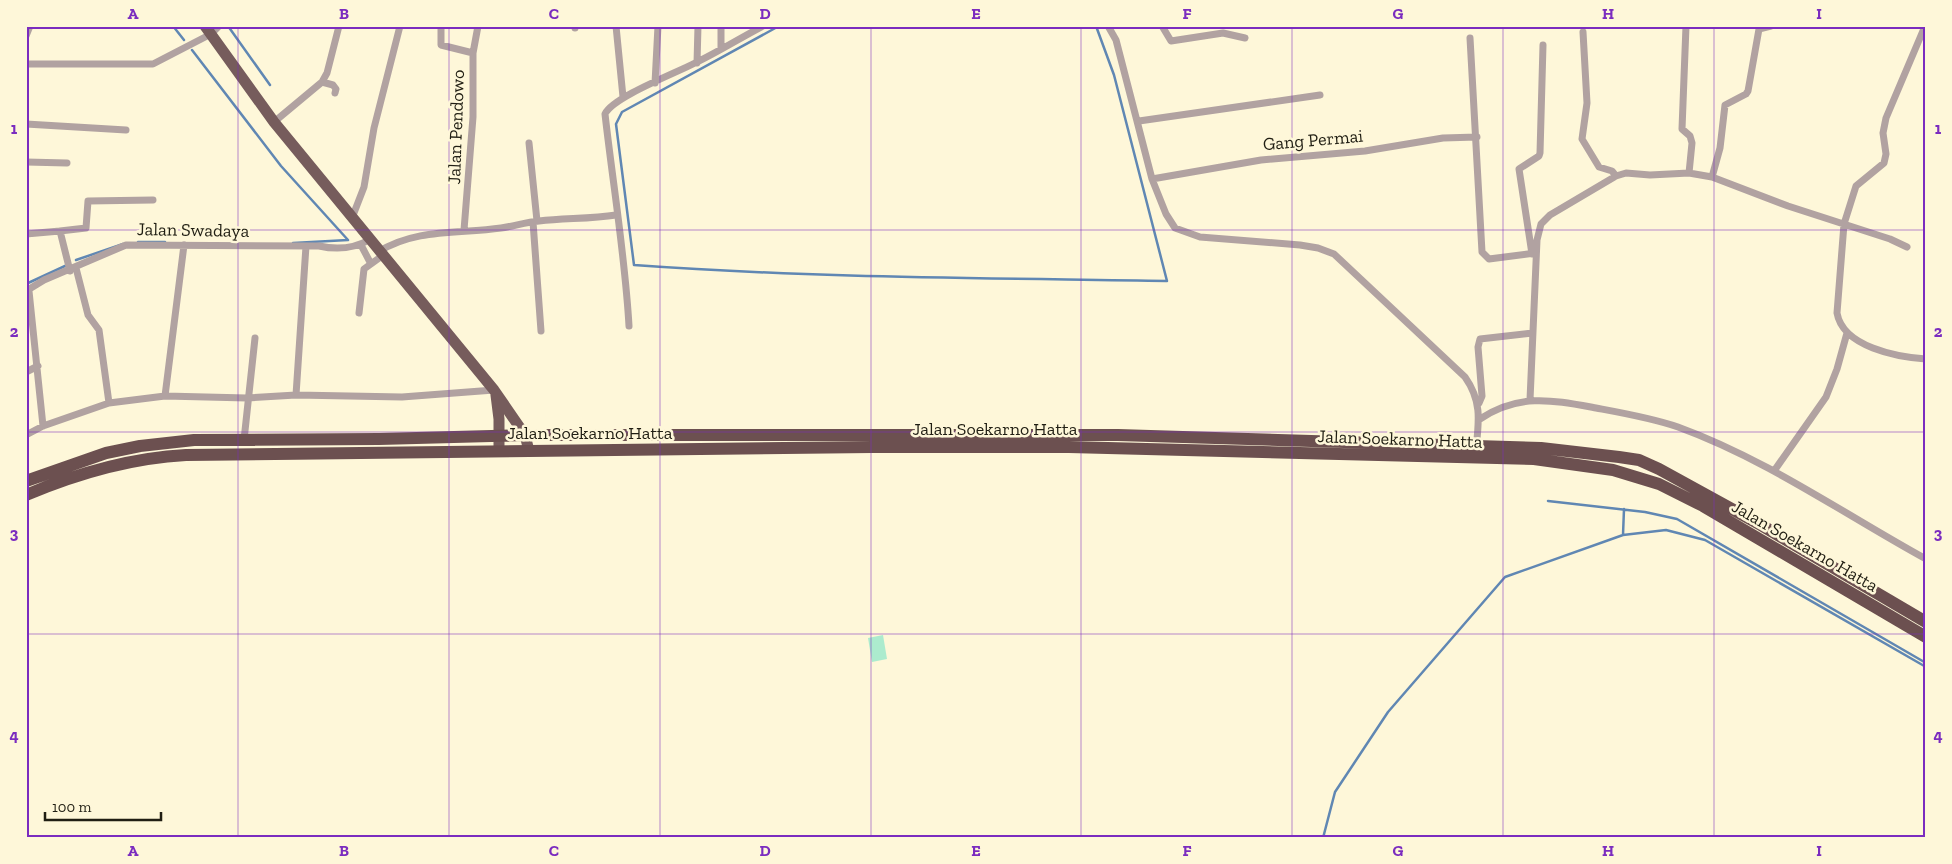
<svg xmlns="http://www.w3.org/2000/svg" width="1952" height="864" viewBox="0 0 1952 864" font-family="'Zilla Slab',serif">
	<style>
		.green { fill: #acebce }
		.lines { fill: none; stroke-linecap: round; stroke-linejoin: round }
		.stream { stroke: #6087b3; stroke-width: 2.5 }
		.minor { stroke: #b1a2a1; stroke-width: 7 }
		.primary { stroke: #765c5c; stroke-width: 11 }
		.trunk { stroke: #6c5050; stroke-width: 12 }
		.grid { fill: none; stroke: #7b2cbf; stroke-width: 1; stroke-opacity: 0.55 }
		.labels { text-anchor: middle; stroke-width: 5; stroke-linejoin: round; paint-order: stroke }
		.street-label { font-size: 18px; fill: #201e13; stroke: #fef7d9 }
		.neatline { fill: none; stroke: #7b2cbf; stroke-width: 2 }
		.grid-label { font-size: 16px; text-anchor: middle; font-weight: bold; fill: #7b2cbf }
	</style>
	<rect width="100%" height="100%" fill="#fef7d9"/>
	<!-- green -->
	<path class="green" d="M883,635L887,659L872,662L868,638Z"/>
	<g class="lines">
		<!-- stream -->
		<path class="stream" d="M173,26L184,40
			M228,26L270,85
			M779,26L622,112L616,124L634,265C811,278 990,278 1167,281L1114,75L1096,26
			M192,50L281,166L348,240L293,243
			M138,242H165
			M76,260L123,244
			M26,284L65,266
			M1548,501L1645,512L1677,519L1926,663
			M1623,535L1624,509
			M1323,838L1335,792L1388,712L1505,577L1623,535L1666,530L1705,540L1926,667"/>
		<!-- minor -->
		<path class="minor" d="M441,26V45L473,53
			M575,26V28
			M616,26L623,97
			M721,26V48
			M1108,26L1116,40L1152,179L1166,214L1175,228L1200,237L1300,245L1318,248L1334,254L1465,377C1482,401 1479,421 1476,449
			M1162,26L1171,41L1223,33L1245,38
			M1686,26L1682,129L1690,136L1692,143L1689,173
			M1925,26L1886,118L1883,133L1886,154L1884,163L1856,186L1844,224L1837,313C1843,347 1897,357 1926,359
			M1583,32L1587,103L1582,139L1599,167L1612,171L1616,176
			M26,36L30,26
			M1470,38L1482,252L1489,259L1535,253
			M697,63L698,26
			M26,64H153L211,34L219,26
			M322,82L333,85L336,89L335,93
			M655,83L658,26
			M1139,121L1320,95
			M274,122L322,82L327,73L339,26
			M26,124L126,130
			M529,143L537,221
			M26,162L67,163
			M1712,177L1720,148L1725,105L1746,94L1748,91L1759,29L1771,26
			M1152,179L1261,160L1365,151L1443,138L1477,137
			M352,218L364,187L374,128L400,26
			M533,222L541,331
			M464,230L473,117V53L478,26
			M60,231L86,228L88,201L153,200
			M26,234L60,231L70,271
			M361,245L371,264
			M378,252C416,228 459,234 501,228C514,226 527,222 539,221C565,218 590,219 616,215
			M1532,254L1519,169L1539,156L1540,153L1543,45
			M76,268L88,315L99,330L109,403
			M26,291L44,280L126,245L319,246C337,250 353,249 369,240
			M29,291L43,426
			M359,313L364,269L382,256
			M629,326C625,255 613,185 605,114C613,97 676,73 695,63C718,52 740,38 763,26
			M26,372L38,366
			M296,395L306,246
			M165,396L184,245
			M1530,400L1537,240L1541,224L1550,215L1616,176L1626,173L1650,175L1689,173L1712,177L1788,206L1890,239L1907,247
			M1479,403L1482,396L1478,347L1480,339L1532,333
			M1480,419C1519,393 1552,400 1596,408C1623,413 1652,418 1678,427C1766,459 1844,514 1926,559
			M26,435L43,426L109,403L165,396L247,398L296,395L402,397L494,390
			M244,440L255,338
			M1774,471L1826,397L1837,369L1847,333"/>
		<!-- primary -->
		<path class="primary" d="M205,26L274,122L494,390L525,435L529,451
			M496,395L499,419V451"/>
		<!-- trunk -->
		<path class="trunk" d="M26,481L106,453L140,446L194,440L379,439L525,435H1118L1541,448L1619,457L1639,460L1659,469L1761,525L1926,622
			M26,495C78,473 130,458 186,455L872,447H1069L1534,459L1613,470L1659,484L1703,506L1926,637"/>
	</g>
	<!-- grid -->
	<path class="grid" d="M238,26V838M449,26V838M660,26V838M871,26V838M1081,26V838M1292,26V838M1503,26V838M1714,26V838M26,230H1926M26,432H1926M26,634H1926"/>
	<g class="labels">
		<!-- street labels -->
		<g class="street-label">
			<text transform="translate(456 127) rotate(-88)" y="6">Jalan Pendowo</text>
			<text transform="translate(1313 140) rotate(-5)" y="6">Gang Permai</text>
			<text transform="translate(193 230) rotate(1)" y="6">Jalan Swadaya</text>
			<text x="995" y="435">Jalan Soekarno Hatta</text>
			<text x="590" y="439">Jalan Soekarno Hatta</text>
			<text transform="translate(1400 439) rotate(2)" y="6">Jalan Soekarno Hatta</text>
			<text transform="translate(1805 546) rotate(30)" y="6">Jalan Soekarno Hatta</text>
		</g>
	</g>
	<!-- border -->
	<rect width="1952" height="864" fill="none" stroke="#fef7d9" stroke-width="55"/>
	<!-- scale -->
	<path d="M45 812v8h116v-8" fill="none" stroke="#201e13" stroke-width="2.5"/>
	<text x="52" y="812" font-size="15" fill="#201e13" stroke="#fef7d9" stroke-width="4" paint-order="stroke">100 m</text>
	<rect x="28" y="28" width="1896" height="808" class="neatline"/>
	<g class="grid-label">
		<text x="133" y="19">A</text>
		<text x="344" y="19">B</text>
		<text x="554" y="19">C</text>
		<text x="765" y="19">D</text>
		<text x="976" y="19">E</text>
		<text x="1187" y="19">F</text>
		<text x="1398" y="19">G</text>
		<text x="1608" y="19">H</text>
		<text x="1819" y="19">I</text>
		<text x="14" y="134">1</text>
		<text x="1938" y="134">1</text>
		<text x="14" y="337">2</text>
		<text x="1938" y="337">2</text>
		<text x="14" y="539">3</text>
		<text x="1938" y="539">3</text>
		<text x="14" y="741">4</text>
		<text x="1938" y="741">4</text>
		<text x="133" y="856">A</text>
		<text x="344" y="856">B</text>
		<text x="554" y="856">C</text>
		<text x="765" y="856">D</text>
		<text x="976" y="856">E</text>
		<text x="1187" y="856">F</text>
		<text x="1398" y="856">G</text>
		<text x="1608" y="856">H</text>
		<text x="1819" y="856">I</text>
	</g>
</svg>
